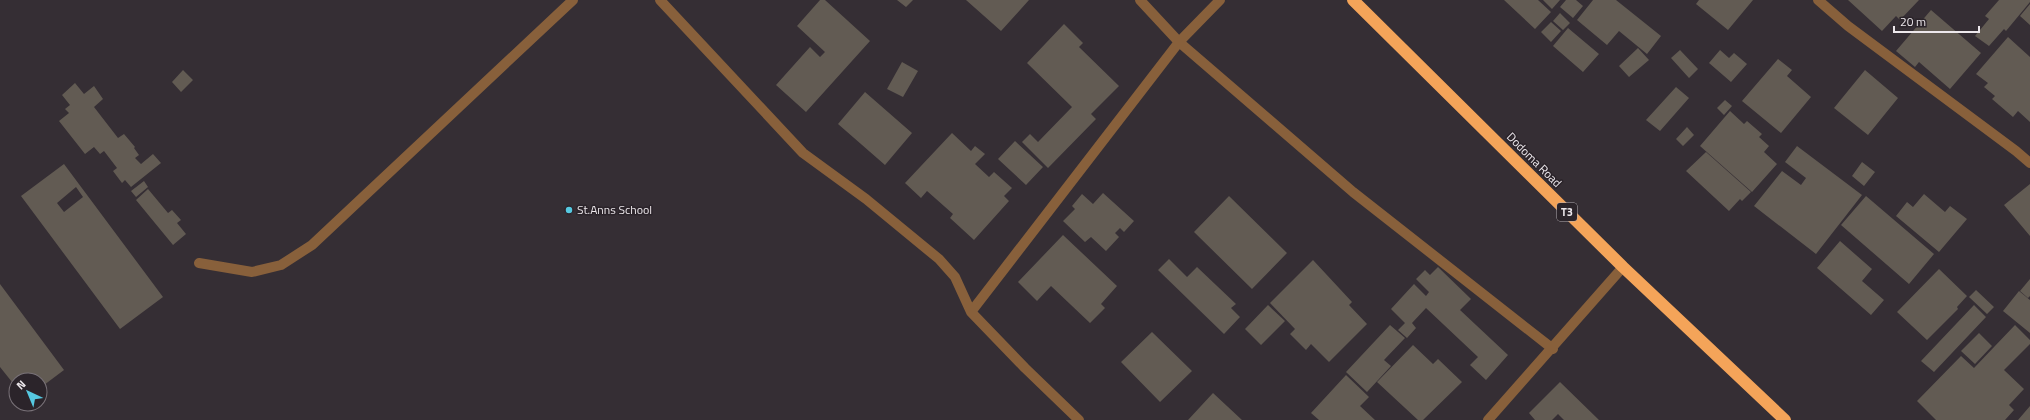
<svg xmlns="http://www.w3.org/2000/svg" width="2030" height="420" viewBox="0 0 2030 420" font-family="'Titillium Web',sans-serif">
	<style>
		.building { fill: #625b53; fill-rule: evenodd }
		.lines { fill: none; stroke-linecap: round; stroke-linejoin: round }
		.street { stroke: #88603b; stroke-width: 10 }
		.highway { stroke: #f4a459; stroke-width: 12 }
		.poi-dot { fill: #56c9e1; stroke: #2b242a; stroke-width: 1.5 }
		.labels { text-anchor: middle; stroke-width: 3; stroke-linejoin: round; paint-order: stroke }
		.shield { fill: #2b242a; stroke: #b3adb2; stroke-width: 1 }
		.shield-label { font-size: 11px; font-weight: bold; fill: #ede8ec }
		.street-label { font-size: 12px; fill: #ede8ec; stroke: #2b242a }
		.poi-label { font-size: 12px; fill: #ede8ec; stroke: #2b242a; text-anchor: start }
	</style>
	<rect width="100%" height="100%" fill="#352e34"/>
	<!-- building -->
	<path class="building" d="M820,0H825L870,41L806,112L776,85L810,47L820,57L825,52L797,26Z
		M897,0H913L906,7Z
		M966,0H1029L1001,31Z
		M1504,0H1538L1551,12L1535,29Z
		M1543,0H1560L1552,9Z
		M1566,0H1576L1583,6L1573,18L1560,7Z
		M1593,0H1616L1661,36L1647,54L1619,31L1607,45L1577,20Z
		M1699,0H1753L1728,30L1696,4Z
		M1848,0H1919L1900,20L1896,16L1882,31Z
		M1999,0H2030V2L2006,31L2004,29L1989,46L1975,36L1989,19L1985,16Z
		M2030,4V25L2020,16Z
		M1931,10L1981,53L1950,89L1919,62L1915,67L1896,51Z
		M1560,13L1570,23L1563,30L1553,21Z
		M1551,22L1561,31L1551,42L1541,32Z
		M1064,24L1083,43L1079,47L1119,86L1091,114L1096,119L1048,168L1022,142L1030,134L1038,142L1072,107L1027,63Z
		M1568,28L1599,54L1583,72L1553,46Z
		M2008,37L2030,57V122L2018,111L2013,117L1992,99L1995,96L1984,87L1988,83L1976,74Z
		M1638,48L1649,60L1629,77L1619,66Z
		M1680,50L1698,69L1689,78L1671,58Z
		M1720,50L1729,58L1734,53L1747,64L1731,82L1709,63Z
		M1778,59L1792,70L1787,76L1811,97L1781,133L1742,101Z
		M902,62L918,71L903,97L887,89Z
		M183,70L193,80L181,92L172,82Z
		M1865,70L1898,98L1868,135L1834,108Z
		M75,83L84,94L94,86L103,99L94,107L118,138L124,134L135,147L134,148L139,155L135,158L141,164L153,154L161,163L131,187L125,180L122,183L113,171L117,168L104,151L100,154L94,147L85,154L59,121L69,113L65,109L70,105L62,95Z
		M1676,87L1689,98L1660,131L1646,120Z
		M865,92L912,133L885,165L838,124Z
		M1725,100L1732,106L1724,115L1717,108Z
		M1730,111L1744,124L1747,121L1762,134L1759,137L1769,146L1764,152L1777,164L1752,192L1700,146Z
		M1687,127L1694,135L1683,146L1676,139Z
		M952,133L971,151L975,146L985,154L975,164L989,177L994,172L1012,188L1004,196L1009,201L974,240L950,218L953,214L927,191L921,198L905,183Z
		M1015,141L1043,167L1026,185L998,159Z
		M1797,146L1862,195L1816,254L1754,206L1782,171L1801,185L1806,178L1785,162Z
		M1706,152L1751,192L1742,201L1740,199L1729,211L1686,171Z
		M1862,162L1875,172L1864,186L1852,176Z
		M64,164L163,297L120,329L21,196ZM76,187L83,197L64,212L57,203Z
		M144,181L148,187L136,197L131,191Z
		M2030,184V236L2004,205Z
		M148,189L168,213L172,210L181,220L177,223L186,234L173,245L136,200Z
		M1103,193L1134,221L1124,232L1120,228L1115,233L1119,237L1106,251L1091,237L1085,242L1063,221L1075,209L1072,206L1082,194L1093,204Z
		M1924,194L1945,212L1950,206L1967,219L1939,252L1896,216L1907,202L1913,207Z
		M1229,196L1287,253L1252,289L1194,232Z
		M1866,196L1934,254L1909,284L1841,225Z
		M1063,235L1117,286L1101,304L1105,308L1090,323L1051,286L1037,301L1018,282Z
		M1840,241L1872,269L1862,281L1884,300L1871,315L1817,268Z
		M1169,259L1187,277L1197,267L1236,304L1231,308L1240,317L1224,334L1158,270Z
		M1313,260L1352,302L1349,305L1367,324L1329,362L1311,344L1306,350L1290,334L1295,329L1270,303Z
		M1438,267L1471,299L1460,310L1508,355L1486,380L1470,365L1478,357L1426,308L1412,323L1416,328L1407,338L1398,330L1405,323L1391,309L1414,284L1426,296L1429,292L1416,279L1425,270L1430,275Z
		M1939,269L1967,296L1957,307L1958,309L1927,340L1897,312Z
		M2030,279V296L2028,298L2020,291Z
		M0,284L64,370L40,388V380H16V387L0,367Z
		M1976,290L1994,307L1987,314L1969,297Z
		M2019,291L2030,300V333L2003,311Z
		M1268,305L1285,321L1261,345L1245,329Z
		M1974,305L1986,317L1934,372L1921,361Z
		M1390,325L1405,338L1384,360L1391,366L1367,392L1346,372Z
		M2015,325L2030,340V344L2004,370L2024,389L2009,405L2014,410L2005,420H1936L1917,401L1961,356L1974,368Z
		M1152,332L1192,371L1160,402L1121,362Z
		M1979,333L1992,346L1975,364L1961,351Z
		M1413,345L1433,364L1438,359L1462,382L1423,420H1418L1377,382Z
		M1346,375L1369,397L1360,406L1375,420H1319L1311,413Z
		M1560,382L1599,420H1564L1558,414L1552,420H1535L1529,413Z
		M1213,393L1242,420H1188Z
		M2030,406V420H2018Z"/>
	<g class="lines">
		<!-- street -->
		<path class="street" d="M660,0L803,153L866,199L939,259L955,277L971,312L1025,368L1079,420
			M1140,0L1179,42L1353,192L1553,349
			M1818,0L1848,26L2016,151L2030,163
			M199,263L252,272L281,265L312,245L573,0
			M971,312L1179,42L1220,0
			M1488,420L1623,267"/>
		<!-- highway -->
		<path class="highway" d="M1353,0L1623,267L1785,420"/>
	</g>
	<!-- markers -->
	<circle class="poi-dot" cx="569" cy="210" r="4"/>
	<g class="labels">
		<!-- shield labels -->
		<rect class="shield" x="1557" y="203" width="20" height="18" rx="3"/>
		<g class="shield-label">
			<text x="1567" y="216">T3</text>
		</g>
		<!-- street labels -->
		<g class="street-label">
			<text transform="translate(1534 160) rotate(45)" y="4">Dodoma Road</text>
		</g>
		<!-- poi labels -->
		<g class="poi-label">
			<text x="577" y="214">St.Anns School</text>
		</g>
	</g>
	<!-- north arrow -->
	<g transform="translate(28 392) rotate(316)"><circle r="19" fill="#2b242a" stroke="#797278"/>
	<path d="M0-3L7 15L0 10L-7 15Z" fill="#56c9e1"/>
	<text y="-6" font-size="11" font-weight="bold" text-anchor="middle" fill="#ede8ec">N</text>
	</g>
	<!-- scale -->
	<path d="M1894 26v6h85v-6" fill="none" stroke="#ede8ec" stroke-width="2"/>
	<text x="1900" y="26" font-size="12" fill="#ede8ec" stroke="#2b242a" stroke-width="3" paint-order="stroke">20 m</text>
</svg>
